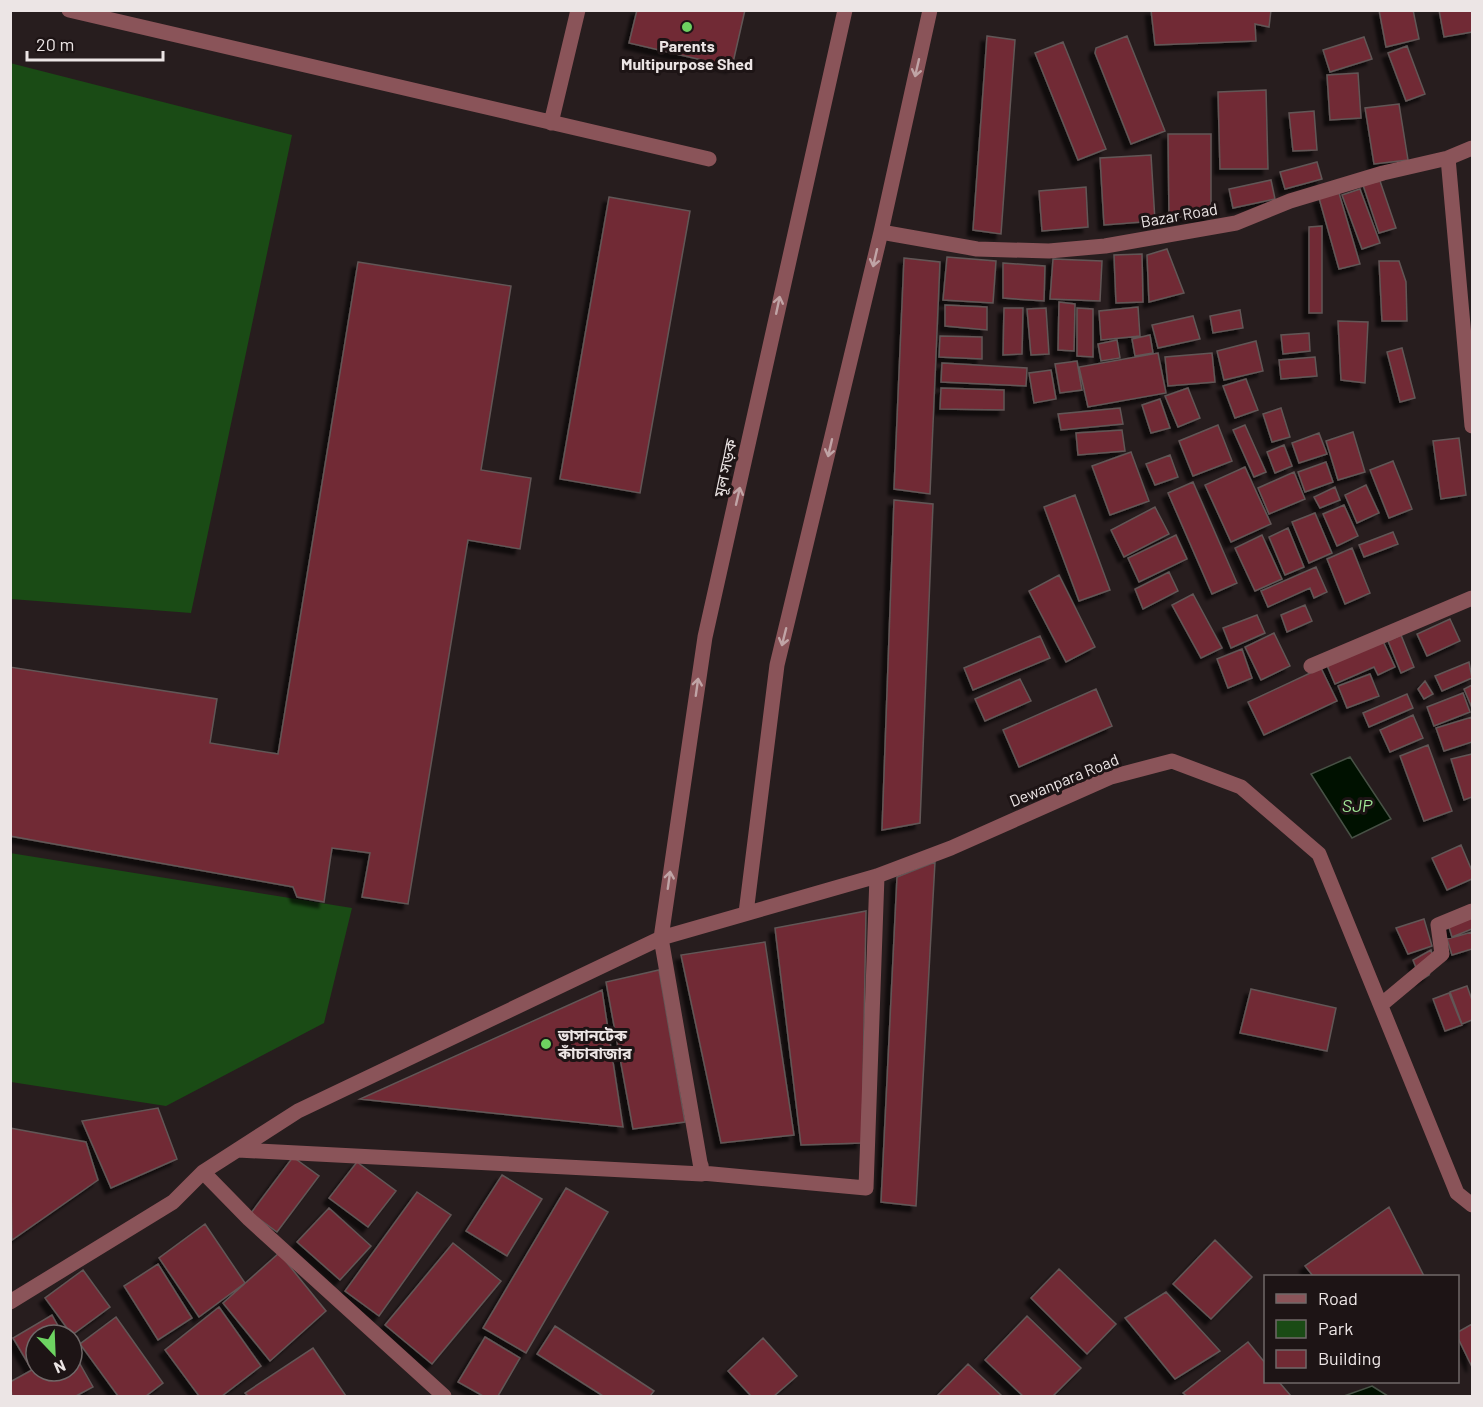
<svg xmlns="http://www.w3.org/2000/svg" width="1483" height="1407" viewBox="0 0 1483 1407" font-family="Barlow,'Noto Sans Bengali',sans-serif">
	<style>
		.green { fill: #1a4b15 }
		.water { fill: #010; stroke: #475145; stroke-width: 1.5 }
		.building { fill: #712a34; stroke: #625757; stroke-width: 1.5; filter: url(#shadow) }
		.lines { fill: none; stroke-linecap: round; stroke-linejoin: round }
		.minor { stroke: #8a5459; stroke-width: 15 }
		.oneway { stroke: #c0a4a6 }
		.poi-dot { fill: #6dd361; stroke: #1d1415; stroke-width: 2 }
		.labels { text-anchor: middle; stroke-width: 6; stroke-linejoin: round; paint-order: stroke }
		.poi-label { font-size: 16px; font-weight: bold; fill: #ece5e5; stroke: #1d1415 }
		.street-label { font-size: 16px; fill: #ece5e5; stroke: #1d1415 }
		.water-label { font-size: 18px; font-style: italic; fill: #a1e898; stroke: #1d1415 }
	</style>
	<defs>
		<filter id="shadow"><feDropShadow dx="-5.5" dy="5.5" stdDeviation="1.5" flood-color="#0009"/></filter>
	</defs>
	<rect width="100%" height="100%" fill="#271d1e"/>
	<!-- green -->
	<path class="green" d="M10,63L292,135L191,613L11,599Z
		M10,853L352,908L324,1023L166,1106L11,1082Z"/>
	<!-- water -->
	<path class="water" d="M1350,757L1391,819L1352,838L1311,774Z
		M1372,1386L1388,1396H1344Z"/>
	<!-- building -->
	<path class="building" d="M637,10H745L732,67L629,43Z
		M1151,10H1271L1269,27L1255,24L1256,41L1155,45Z
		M1379,10H1413L1419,39L1386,47Z
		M1439,10H1472V32L1444,37Z
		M987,36L1015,40L1001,234L973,230Z
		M1127,36L1165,131L1131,144L1095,53L1096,48Z
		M1364,37L1372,59L1330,72L1323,50Z
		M1063,42L1106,149L1078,160L1035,53Z
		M1407,46L1425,94L1406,101L1388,53Z
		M1358,73L1361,118L1330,120L1327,75Z
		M1266,90L1268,169H1220L1218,92Z
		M1399,104L1408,160L1374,164L1365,108Z
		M1314,111L1317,150L1293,151L1289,113Z
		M1168,134H1211V216L1169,217Z
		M1151,155L1155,221L1104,225L1100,158Z
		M1317,162L1322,179L1285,189L1280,172Z
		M1271,180L1275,199L1233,208L1229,189Z
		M1380,181L1396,228L1379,233L1363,185Z
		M1086,187L1088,227L1042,231L1039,191Z
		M1360,189L1380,243L1362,249L1342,195Z
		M1339,193L1360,264L1339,269L1319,198Z
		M609,197L690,211L640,493L560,479Z
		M1322,226V313H1309V227Z
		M1167,249L1184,293L1149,302L1147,255Z
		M1142,254L1143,302L1116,303L1114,255Z
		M947,257L996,261L993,303L943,300Z
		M904,258L940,262L930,494L894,489Z
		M1053,259L1102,261L1100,301L1050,299Z
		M1379,261H1399L1406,282L1407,321H1382Z
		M358,262L511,286L481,470L531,478L520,549L468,540L408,904L362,897L370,853L332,848L324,902L297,897L293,887L10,836V667L217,699L210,743L278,754Z
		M1003,263L1045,266L1044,301L1003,298Z
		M1059,302L1075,304L1074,351L1058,350Z
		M945,305L987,307V330L945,326Z
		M1138,307L1140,336L1101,340L1099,311Z
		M1004,308H1023L1022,354L1003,355Z
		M1046,308L1049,354L1031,355L1027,309Z
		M1077,308L1093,309V357L1077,356Z
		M1240,310L1243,328L1213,333L1210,316Z
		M1193,316L1200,339L1158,348L1152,325Z
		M1338,321L1368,322L1365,383L1341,380Z
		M1309,333L1310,351L1283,354L1281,335Z
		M1150,335L1153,353L1135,356L1132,339Z
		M940,336L982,337V359L939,357Z
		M1117,340L1120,358L1101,361L1098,344Z
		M1256,341L1263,371L1224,380L1217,351Z
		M1402,348L1415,398L1400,402L1387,352Z
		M1158,353L1166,393L1088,407L1079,367Z
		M1212,353L1215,382L1168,386L1165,357Z
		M1315,357L1317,376L1281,379L1279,360Z
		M1077,361L1082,390L1060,393L1055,364Z
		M942,363L1027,368L1026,386L941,382Z
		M1051,370L1056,399L1034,403L1029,373Z
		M1246,379L1258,410L1235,418L1223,386Z
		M941,388L1004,390V410L940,409Z
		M1188,388L1200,418L1178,427L1165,396Z
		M1160,399L1170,428L1151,433L1142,405Z
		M1120,408L1123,424L1061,430L1058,414Z
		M1281,408L1290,437L1272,442L1263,414Z
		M1218,425L1232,461L1193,476L1179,441Z
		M1245,425L1266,472L1254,477L1233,430Z
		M1122,430L1125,451L1078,455L1076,433Z
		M1353,432L1365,472L1338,480L1326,441Z
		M1319,433L1327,454L1299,463L1292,443Z
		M1459,438L1466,495L1441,499L1433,441Z
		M1284,445L1292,466L1275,473L1267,452Z
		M1131,452L1149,501L1110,515L1092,466Z
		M1170,455L1178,477L1155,485L1146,464Z
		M1393,461L1412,509L1389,518L1370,470Z
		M1326,462L1333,482L1305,492L1298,472Z
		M1245,467L1271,524L1231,542L1205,485Z
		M1294,472L1305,499L1269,514L1258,488Z
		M1193,482L1237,583L1212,594L1168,493Z
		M1366,485L1379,513L1357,523L1345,495Z
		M1335,487L1340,500L1320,508L1314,497Z
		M1075,495L1110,590L1079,601L1044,507Z
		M894,500L933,504L920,823L882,830Z
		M1344,505L1358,536L1337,546L1323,514Z
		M1155,507L1169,534L1124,557L1111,530Z
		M1315,513L1332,553L1309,563L1292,522Z
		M1288,528L1304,567L1285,575L1269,537Z
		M1393,532L1398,544L1364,557L1359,545Z
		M1176,535L1187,559L1139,582L1128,558Z
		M1262,535L1282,579L1255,591L1235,548Z
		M1352,548L1370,593L1345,604L1327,559Z
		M1316,567L1327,592L1314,598L1310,588L1268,607L1261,591Z
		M1169,572L1178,591L1143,609L1135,589Z
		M1059,575L1095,647L1066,662L1029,591Z
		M1193,594L1222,648L1201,658L1172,605Z
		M1305,605L1312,621L1287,632L1281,615Z
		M1257,615L1265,633L1231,648L1223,628Z
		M1450,619L1460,641L1427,656L1417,634Z
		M1274,633L1290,666L1261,680L1245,647Z
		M1401,635L1414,667L1401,673L1388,641Z
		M1040,636L1050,658L973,690L964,668Z
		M1382,639L1395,667L1378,675L1374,667L1335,684L1326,663Z
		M1242,649L1252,678L1228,688L1217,659Z
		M1469,662L1472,678L1442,691L1435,676Z
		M1321,668L1337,701L1264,735L1248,702Z
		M1370,674L1379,696L1347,708L1338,686Z
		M1020,679L1031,701L985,721L975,699Z
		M1425,681L1433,694L1424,699L1418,689Z
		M1472,685V708L1464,689Z
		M1096,689L1112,726L1019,767L1003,730Z
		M1463,693L1470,712L1434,726L1427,707Z
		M1407,694L1413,708L1369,727L1363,713Z
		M1413,715L1423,738L1390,752L1380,730Z
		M1472,717V742L1444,751L1436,728Z
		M1428,745L1452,811L1424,821L1400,756Z
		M1472,754V797L1464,800L1451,759Z
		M1461,845L1472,871V879L1447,890L1432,858Z
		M935,862L916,1206L881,1202L897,877Z
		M866,911L862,1143L801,1145L775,928Z
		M1472,915V929L1452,937L1448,924Z
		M1424,919L1432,946L1408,954L1396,928Z
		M1472,932V949L1452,955L1447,939Z
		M765,942L794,1135L721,1143L681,955Z
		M1431,950L1434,962L1429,975L1421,980L1413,960Z
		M659,970L685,1122L633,1129L606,982Z
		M1467,986L1472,1000V1020L1462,1024L1450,992Z
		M1251,989L1336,1008L1327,1051L1240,1033Z
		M602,990L623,1127L360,1099Z
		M1449,993L1462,1025L1445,1031L1433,999Z
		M158,1108L177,1159L111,1188L82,1121Z
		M10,1128L86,1142L98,1180L12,1240Z
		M293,1157L319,1176L277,1232L251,1213Z
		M357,1162L396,1191L368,1227L329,1198Z
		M502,1175L542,1199L507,1256L466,1231Z
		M566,1188L608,1212L526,1353L483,1328Z
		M417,1192L451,1215L379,1316L345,1291Z
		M1389,1207L1424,1276H1313L1305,1266Z
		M329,1208L371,1246L340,1280L297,1242Z
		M205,1224L245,1283L199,1317L159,1258Z
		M1215,1240L1252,1277L1211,1319L1173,1284Z
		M453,1243L501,1281L432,1364L385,1325Z
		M279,1253L326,1311L270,1361L223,1303Z
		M158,1264L192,1318L158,1340L124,1286Z
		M1059,1269L1116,1324L1087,1354L1031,1298Z
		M83,1270L110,1307L72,1335L45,1298Z
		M1166,1292L1220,1351L1175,1379L1125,1318Z
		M219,1307L261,1366L222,1396H199L165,1350Z
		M52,1315L63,1335H36V1371H72V1350L93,1387L76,1396H12L10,1382L32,1370L13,1338Z
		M1027,1316L1081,1368L1053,1396H1023L985,1360Z
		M116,1317L163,1383L146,1396H118L80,1344Z
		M1472,1324V1367L1458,1338V1332Z
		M555,1326L654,1391L650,1396H603L537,1354Z
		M485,1337L520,1358L498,1396H483L458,1382Z
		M763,1338L797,1376L774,1396H751L728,1371Z
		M1248,1342L1266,1364V1382H1279L1291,1396H1187L1183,1393Z
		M313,1348L346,1396H248L245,1393Z
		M968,1364L1002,1396H937Z"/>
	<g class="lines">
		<!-- minor -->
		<path class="minor" d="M69,10L709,159
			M551,123L578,10
			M1448,158L1472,426
			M881,232L977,249L1049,251L1105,246L1236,223L1290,201L1383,173L1448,158L1472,148
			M1311,666L1472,598
			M746,913L777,665L881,232L930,10
			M1382,1004L1442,954L1438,925L1472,911
			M238,1150L702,1174L661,938L705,637L845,10
			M701,1165L702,1173L866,1188L877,876
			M203,1172L249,1219L444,1396
			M10,1302L173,1202L203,1172L298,1111L661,938L877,876L951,848L1111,777L1172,761L1241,787L1319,854L1457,1193L1472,1205"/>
	</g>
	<!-- one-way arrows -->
	<defs><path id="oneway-shaft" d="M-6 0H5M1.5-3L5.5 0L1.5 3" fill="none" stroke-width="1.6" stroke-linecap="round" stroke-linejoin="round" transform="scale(1.5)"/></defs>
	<g class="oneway">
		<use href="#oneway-shaft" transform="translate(917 68) rotate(103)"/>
		<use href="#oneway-shaft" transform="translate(875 258) rotate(103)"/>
		<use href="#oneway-shaft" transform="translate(778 305) rotate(-78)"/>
		<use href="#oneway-shaft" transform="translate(830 448) rotate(103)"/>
		<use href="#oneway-shaft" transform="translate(738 496) rotate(-77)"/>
		<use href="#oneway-shaft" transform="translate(784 637) rotate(104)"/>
		<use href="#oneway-shaft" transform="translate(697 687) rotate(-82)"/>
		<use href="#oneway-shaft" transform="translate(669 880) rotate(-82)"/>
	</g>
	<!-- markers -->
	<g class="poi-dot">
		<circle cx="687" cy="27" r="6"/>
		<circle cx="546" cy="1044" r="6"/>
	</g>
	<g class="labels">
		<!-- poi labels -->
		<g class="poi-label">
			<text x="687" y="52">Parents<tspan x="687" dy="18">Multipurpose Shed</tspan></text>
			<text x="558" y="1041" text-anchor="start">ভাসানটেক<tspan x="558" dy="18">কাঁচাবাজার</tspan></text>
		</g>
		<!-- street labels -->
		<g class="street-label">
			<text transform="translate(1179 215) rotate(-10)" y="6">Bazar Road</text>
			<text transform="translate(725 468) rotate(-78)" y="6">মূল সড়ক</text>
			<text transform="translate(1064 780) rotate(-22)" y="6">Dewanpara Road</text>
		</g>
		<!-- water labels -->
		<g class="water-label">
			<text x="1357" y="812">SJP</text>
		</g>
	</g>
	<!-- border -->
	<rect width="1483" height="1407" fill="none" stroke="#ece5e5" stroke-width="24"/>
	<!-- legend -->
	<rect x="1264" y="1275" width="195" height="108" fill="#1d1415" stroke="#706868" stroke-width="1.5"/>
	<rect x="1276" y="1294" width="30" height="9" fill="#8a5459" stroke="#706868" stroke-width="1.5"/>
	<text x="1318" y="1305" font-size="18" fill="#ece5e5">Road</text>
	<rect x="1276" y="1320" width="30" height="18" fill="#1a4b15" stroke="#706868" stroke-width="1.5"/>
	<text x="1318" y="1335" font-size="18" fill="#ece5e5">Park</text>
	<rect x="1276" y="1350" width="30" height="18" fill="#712a34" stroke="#706868" stroke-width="1.5"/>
	<text x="1318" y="1365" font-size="18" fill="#ece5e5">Building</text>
	<!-- north arrow -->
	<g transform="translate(54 1353) rotate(157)"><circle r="28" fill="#1d1415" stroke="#706868" stroke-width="1.5"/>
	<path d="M0-4.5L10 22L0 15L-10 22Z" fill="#6dd361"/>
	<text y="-9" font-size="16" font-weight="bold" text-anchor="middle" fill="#ece5e5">N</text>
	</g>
	<!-- scale -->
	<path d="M27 51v9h136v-9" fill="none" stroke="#ece5e5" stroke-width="3"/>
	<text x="36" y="51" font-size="18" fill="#ece5e5" stroke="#1d1415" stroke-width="4.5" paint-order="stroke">20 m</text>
</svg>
